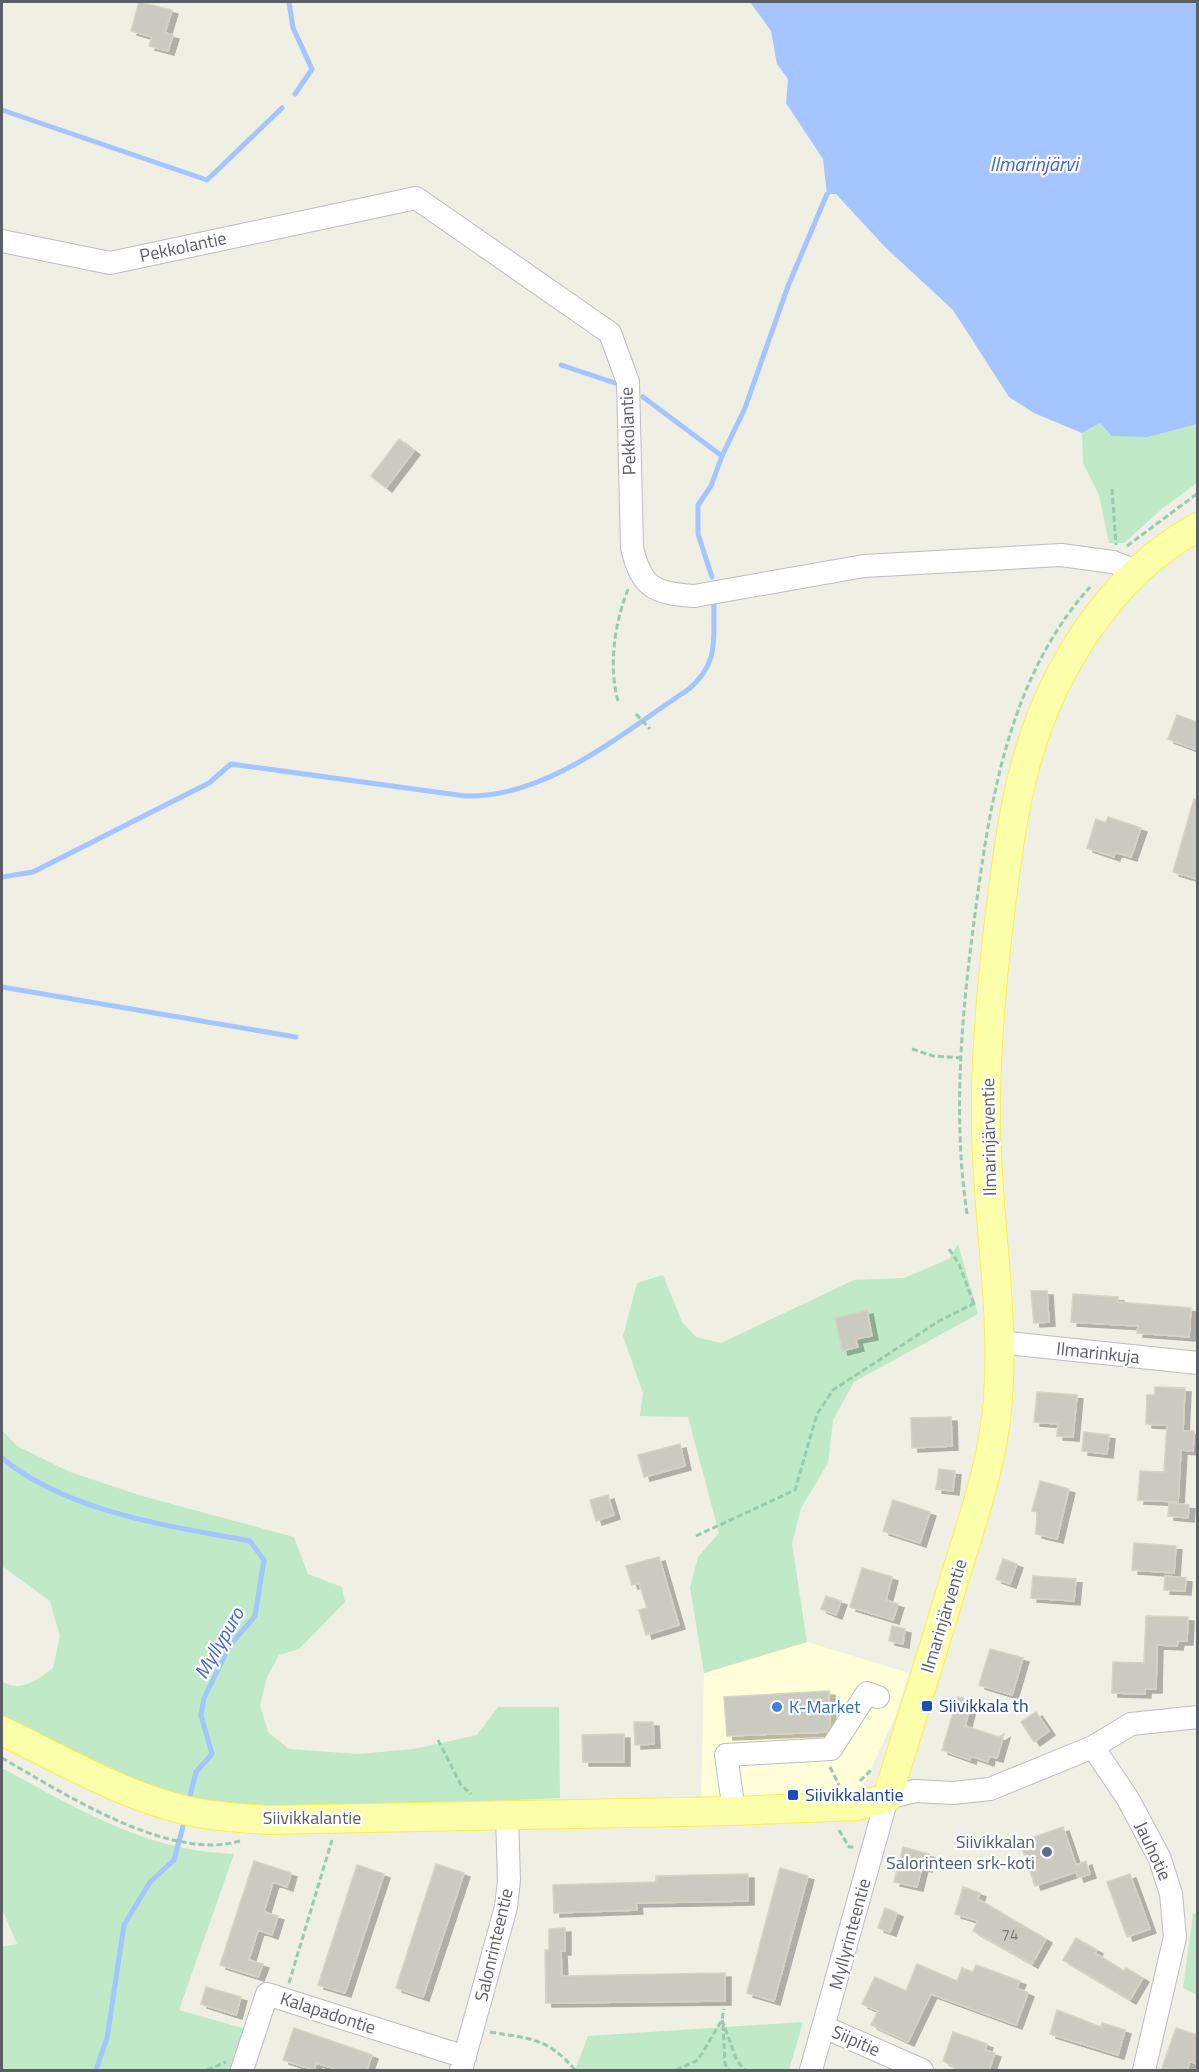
<svg xmlns="http://www.w3.org/2000/svg" width="1199" height="2072" viewBox="0 0 1199 2072" font-family="'Titillium Web',sans-serif">
	<style>
		.commercial { fill: #fffed9 }
		.green { fill: #bfe9c7 }
		.water { fill: #a4c5ff }
		.lines { fill: none; stroke-linecap: round; stroke-linejoin: round }
		.stream { stroke: #a4c5ff; stroke-width: 5 }
		.building { fill: #cacac1; stroke: #d5d3c2; stroke-width: 1.5; filter: url(#shadow) }
		.minor-casing { stroke: #bbbcc4; stroke-width: 24 }
		.major-casing { stroke: #fbee51; stroke-width: 30 }
		.path { stroke: #97cab0; stroke-width: 3; stroke-dasharray: 6 3; stroke-linecap: butt }
		.minor { stroke: #fff; stroke-width: 22 }
		.major { stroke: #fbffa9; stroke-width: 28 }
		.transit-dot { fill: #1a4fb4; stroke: #fff; stroke-width: 2 }
		.shop-dot { fill: #3f7fe0; stroke: #fff; stroke-width: 2 }
		.service-dot { fill: #5c6f8a; stroke: #fff; stroke-width: 2 }
		.labels { text-anchor: middle; stroke-width: 4.5; stroke-linejoin: round; paint-order: stroke }
		.number-label { font-size: 15px; fill: #78797d }
		.street-label { font-size: 18px; fill: #5c5e66; stroke: #fff }
		.transit-label { font-size: 18px; fill: #164399; stroke: #fff; text-anchor: start }
		.shop-label { font-size: 18px; fill: #366cbe; stroke: #fff; text-anchor: start }
		.service-label { font-size: 18px; fill: #4e5e75; stroke: #fff; text-anchor: end }
		.water-label { font-size: 20px; font-style: italic; fill: #3e65cb; stroke: #fff }
	</style>
	<defs>
		<filter id="shadow"><feDropShadow dx="6" dy="4" stdDeviation="0" flood-color="#0004"/></filter>
	</defs>
	<rect width="100%" height="100%" fill="#efefe4"/>
	<!-- commercial -->
	<path class="commercial" d="M807,1642L909,1673L896,1715L857,1799L701,1805L704,1673Z"/>
	<!-- green -->
	<path class="green" d="M1100,423L1148,437L1197,424V483L1163,508L1124,543H1109L1099,495L1083,463L1082,433Z
		M958,1244L978,1314L854,1382L833,1420L828,1463L801,1508L792,1544L807,1642L704,1673L690,1587L698,1557L719,1533L688,1417L640,1416L643,1393L623,1336L637,1283L663,1275L682,1322L696,1337L721,1343L854,1280L904,1278L949,1259Z
		M2,1430L17,1446L70,1472L142,1496L294,1537L308,1574L342,1587L345,1602L299,1649L279,1655L267,1677L260,1705L268,1732L289,1749L358,1754L414,1749L477,1735L498,1707H559L560,1798L371,1806L240,1805L182,1798L115,1775L2,1721V1681C20,1694 38,1679 53,1668L60,1636L50,1601L2,1566Z
		M2,1768C78,1809 145,1851 234,1854L179,2010L246,2029L233,2070H2V1947L17,1944L2,1909Z
		M1197,1913H1198L1197,1995L1183,1988L1193,1914Z
		M803,2022L789,2070H575L588,2036Z"/>
	<!-- water -->
	<path class="water" d="M750,2H1197V424L1148,437L1112,436L1100,423L1082,433L1034,413L1009,397L953,310L886,248L836,194H827L823,159L786,103L788,79L777,64L771,31Z"/>
	<g class="lines">
		<!-- stream -->
		<path class="stream" d="M289,2L293,28L312,69L295,94
			M2,110L207,180L282,108
			M561,365L618,384
			M643,397L722,456
			M712,577L698,534V505L711,486L722,456L745,408L788,286L827,194
			M2,877L33,872L209,783L231,764L465,796C548,798 622,733 689,689C720,662 713,640 714,601
			M2,987L296,1037
			M2,1458C67,1512 169,1526 250,1541L264,1560L255,1616L230,1645L204,1698L201,1715L212,1754L196,1772L188,1804
			M96,2070L107,2038L124,1925L150,1882L174,1860L185,1819"/>
	</g>
	<!-- building -->
	<path class="building" d="M139,2L172,10L165,33L173,35L168,51L149,46L152,37L131,31Z
		M399,439L414,451L386,488L371,476Z
		M1177,715L1197,722V750L1168,739Z
		M1194,799L1197,800V879L1173,872Z
		M1108,817L1141,828L1131,857L1115,852L1114,857L1087,848L1096,819L1106,823Z
		M1031,1291H1047L1049,1322L1034,1323Z
		M1073,1294L1118,1297V1302L1191,1308L1189,1337L1137,1333L1138,1326L1071,1322Z
		M867,1310L872,1336L856,1339L858,1347L842,1351L835,1318Z
		M1155,1387L1185,1388L1183,1431H1194L1193,1451L1181,1450L1178,1502L1138,1500L1140,1471L1164,1472L1167,1425L1146,1424L1147,1395H1155Z
		M1037,1392L1077,1395L1073,1437L1057,1436L1058,1424L1034,1422Z
		M951,1417L952,1446L912,1448L911,1418Z
		M1084,1432L1109,1435L1107,1454L1082,1451Z
		M680,1444L685,1466L644,1477L638,1455Z
		M939,1469L955,1471L953,1491L936,1489Z
		M1040,1481L1069,1489L1057,1539L1036,1534L1037,1512L1032,1511Z
		M608,1495L614,1515L596,1521L590,1500Z
		M893,1500L930,1512L920,1543L883,1531Z
		M1169,1503L1189,1505L1188,1518L1168,1516Z
		M1134,1543L1176,1546L1174,1573L1132,1570Z
		M659,1557L679,1625L646,1635L639,1610L647,1608L639,1583L632,1585L626,1566Z
		M1003,1559L1017,1564L1010,1584L996,1579Z
		M862,1568L892,1577L886,1600L898,1604L893,1620L850,1607Z
		M1033,1576L1076,1579L1074,1601L1031,1598Z
		M1165,1576L1186,1578L1185,1591L1164,1590Z
		M826,1596L841,1601L836,1615L821,1609Z
		M1146,1616L1188,1617L1187,1641H1178L1177,1646L1157,1645L1156,1689H1145V1694L1112,1693L1113,1662L1144,1663Z
		M892,1626L905,1629L903,1644L889,1641Z
		M990,1649L1023,1658L1012,1695L979,1685Z
		M829,1691L830,1725L826,1732L727,1736L724,1697Z
		M958,1697L972,1701L965,1726L999,1737L1004,1734L997,1758L989,1756L988,1762L971,1756L970,1760L942,1750Z
		M1036,1712L1049,1731L1034,1742L1021,1722Z
		M634,1722H653L654,1744L635,1745Z
		M624,1734V1762H583L582,1735Z
		M1063,1827L1076,1865L1086,1861L1090,1874L1078,1878L1076,1872L1035,1886L1020,1842Z
		M903,1847L929,1854L926,1868L922,1867L917,1887L894,1882Z
		M254,1861L291,1873L287,1887L273,1882L264,1912L278,1916L272,1935L258,1930L249,1960L263,1964L258,1977L220,1965Z
		M436,1864L464,1873L423,1997L396,1988Z
		M357,1865L384,1874L345,1993L318,1985Z
		M780,1868L808,1876L774,2001L747,1993Z
		M748,1874V1901L636,1903L637,1910L554,1913L553,1885L656,1882V1876Z
		M1130,1874L1150,1929L1127,1937L1107,1882Z
		M963,1887L980,1893L978,1899L1046,1939L1032,1964L973,1931L978,1921L955,1914Z
		M885,1908L897,1913L890,1932L878,1928Z
		M565,1928V1951H561L562,1976L725,1973V2001L546,2003L545,1950H549V1929Z
		M1076,1938L1097,1950L1095,1953L1124,1971L1126,1968L1143,1978L1130,2000L1063,1960Z
		M917,1964L957,1981L962,1968L973,1972L976,1965L1020,1981L1017,1988L1028,1993L1016,2025L931,1994L908,2042L871,2025L878,2011L862,2004L875,1977L906,1991Z
		M206,1987L241,1997L236,2015L201,2004Z
		M1057,2010L1101,2027L1102,2023L1125,2030L1118,2055L1050,2034Z
		M294,2028L372,2055L367,2070H339L316,2063L314,2070L283,2060Z
		M1176,2028L1197,2035V2064L1190,2061L1187,2070L1162,2068Z
		M953,2032L987,2044L985,2050L995,2053L989,2070H960L943,2061Z"/>
	<g class="lines">
		<!-- minor casing -->
		<g class="minor-casing">
			<path id="minor" d="M2,241L110,263L416,198L610,333L628,382L632,548C642,589 655,593 694,596L864,566L1061,555L1113,562L1136,571
				M998,1342L1198,1363
				M1093,1747L1128,1799L1160,1859L1171,1894L1175,1937L1144,2070
				M734,1811L726,1755L831,1749L867,1693L878,1697
				M824,2027L922,2070
				M242,2070L267,1994L465,2057
				M461,2070L506,1907L509,1880L507,1817
				M811,2070L887,1798L915,1791L953,1793L990,1789L1093,1747L1131,1724L1198,1717"/>
		</g>
		<!-- major casing -->
		<g class="major-casing">
			<path id="major" d="M2,1731C63,1760 126,1798 193,1812C218,1817 242,1818 267,1820L734,1811L857,1806L887,1798C910,1724 933,1651 955,1577C973,1519 994,1459 998,1399C1005,1306 986,1213 986,1120C985,1057 991,993 998,930C1005,875 1011,817 1026,763C1052,669 1111,574 1198,527"/>
		</g>
		<!-- path -->
		<path class="path" d="M1112,489L1116,545
			M1127,546L1198,493
			M618,701C608,666 615,620 629,587
			M636,714L650,729
			M912,1049L933,1056L962,1058
			M967,1214C953,1119 961,1022 973,929C989,808 1006,681 1090,587
			M949,1249L959,1264L974,1304
			M696,1536L795,1490L817,1414L833,1390L939,1321L975,1303
			M438,1740L461,1785L471,1794
			M2,1758C63,1793 169,1862 240,1841
			M830,1767L839,1785
			M860,1781L872,1769
			M839,1830L849,1847H855
			M289,1983L332,1840
			M722,2020L737,2061L745,2070
			M723,2025L725,2064L729,2070
			M490,2032C530,2039 547,2037 575,2070
			M207,2070L226,2062
			M676,2070L698,2060L722,2020L724,2009"/>
		<!-- minor -->
		<use href="#minor" class="minor"/>
		<!-- major -->
		<use href="#major" class="major"/>
	</g>
	<!-- markers -->
	<g class="transit-dot">
		<rect x="921" y="1700" width="12" height="12" rx="3"/>
		<rect x="787" y="1789" width="12" height="12" rx="3"/>
	</g>
	<circle class="shop-dot" cx="777" cy="1707" r="6"/>
	<circle class="service-dot" cx="1047" cy="1852" r="6"/>
	<g class="labels">
		<!-- number labels -->
		<g class="number-label">
			<text x="1010" y="1940">74</text>
		</g>
		<!-- street labels -->
		<g class="street-label">
			<text transform="translate(183 247) rotate(-12)" y="6">Pekkolantie</text>
			<text transform="translate(628 431) rotate(-92)" y="6">Pekkolantie</text>
			<text transform="translate(989 1137) rotate(-91)" y="6">Ilmarinjärventie</text>
			<text transform="translate(1098 1353) rotate(6)" y="6">Ilmarinkuja</text>
			<text transform="translate(944 1616) rotate(-73)" y="6">Ilmarinjärventie</text>
			<text x="312" y="1824">Siivikkalantie</text>
			<text transform="translate(1153 1851) rotate(65)" y="6">Jauhotie</text>
			<text transform="translate(850 1934) rotate(-75)" y="6">Myllyrinteentie</text>
			<text transform="translate(494 1945) rotate(-77)" y="6">Salonrinteentie</text>
			<text transform="translate(328 2013) rotate(18)" y="6">Kalapadontie</text>
			<text transform="translate(856 2041) rotate(24)" y="6">Siipitie</text>
		</g>
		<!-- transit labels -->
		<g class="transit-label">
			<text x="939" y="1712">Siivikkala th</text>
			<text x="805" y="1801">Siivikkalantie</text>
		</g>
		<!-- shop labels -->
		<g class="shop-label">
			<text x="789" y="1713">K-Market</text>
		</g>
		<!-- service labels -->
		<g class="service-label">
			<text x="1035" y="1848">Siivikkalan<tspan x="1035" dy="21">Salorinteen srk-koti</tspan></text>
		</g>
		<!-- water labels -->
		<g class="water-label">
			<text x="1034" y="171">Ilmarinjärvi</text>
			<text transform="translate(219 1643) rotate(-60)" y="7">Myllypuro</text>
		</g>
	</g>
	<!-- border -->
	<rect width="1199" height="2072" fill="none" stroke="#5c5e66" stroke-width="6"/>
</svg>
